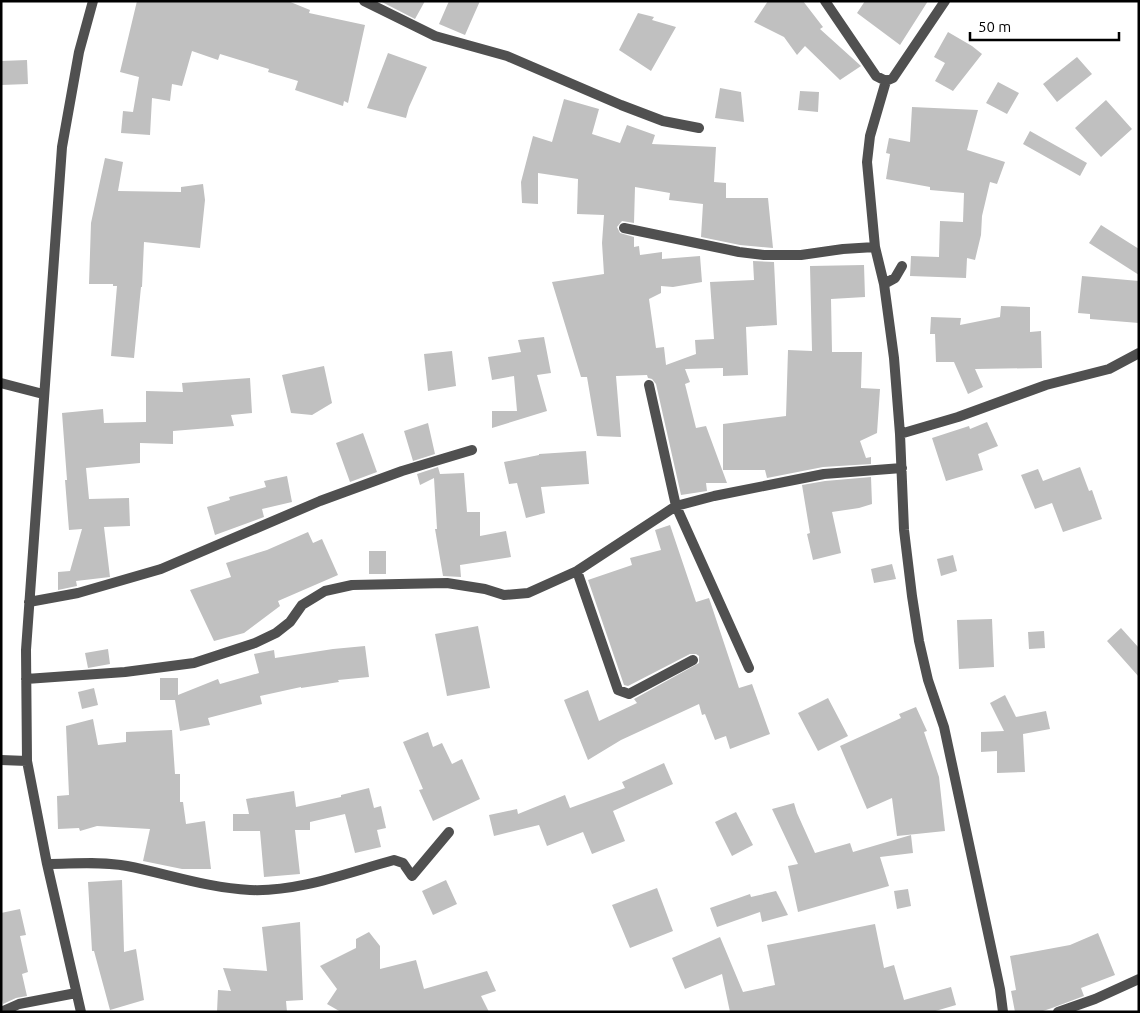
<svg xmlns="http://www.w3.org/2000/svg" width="1140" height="1013" viewBox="0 0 1140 1013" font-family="Ubuntu,sans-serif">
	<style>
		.building { fill: #c0c0c0 }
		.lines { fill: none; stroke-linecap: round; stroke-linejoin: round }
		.street { stroke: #505050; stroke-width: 10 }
	</style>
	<rect width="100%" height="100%" fill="#fff"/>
	<!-- building -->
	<path class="building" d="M137,1H288L310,10L309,13L365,25L348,103L344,101L343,106L295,90L298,81L268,72L269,69L220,54L218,60L192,51L182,86L172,84L170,101L152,98L150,135L121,133L123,111L133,112L139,77L120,72Z
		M380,1H425L415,19Z
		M449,1H480L465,35L439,24Z
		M768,1H803L823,27L820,29L861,66L840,80L805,46L797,55L784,37L754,22Z
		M865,1H928L900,45L857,13Z
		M638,13L654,17L652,20L676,27L651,71L619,50Z
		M948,32L972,46L982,54L953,91L935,81L945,63L934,57Z
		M388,53L427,67L409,107L406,118L367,108Z
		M1077,57L1092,74L1057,102L1043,84Z
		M27,60L28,84L1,85V61Z
		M998,82L1019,93L1007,114L986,103Z
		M720,88L741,92L744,122L715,118Z
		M800,91L819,92L818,112L798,110Z
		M564,99L599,109L592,134L620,143L627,125L655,135L652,144L716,147L714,182L726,183V198H768L773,248L740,245L701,237L703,204L669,200L670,193L635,187L634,223L622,221L617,227L620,233L634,237V247L639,246L640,255L662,252V259L700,256L702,282L673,287L661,286V293L649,299L656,348L664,347L666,365L696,354L695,340L714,339L710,282L754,280L753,261L774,262L777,325L746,327L748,375L723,376V368L685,369L690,382L685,384L696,428L706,426L727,483H706L707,491L681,495L656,384L652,379L648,378L647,375L616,376L621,437L597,436L587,377H581L552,282L604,274L602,243L604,215L577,214L578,179L538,173V204L522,203L521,182L533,136L552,142Z
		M1106,100L1132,129L1101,157L1075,128Z
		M912,107L978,110L967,150L1005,162L997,184L990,182L982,216L981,235L975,260L967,258L966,278L910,276L911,256L939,257L940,221L963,222L964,193L930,190V187L886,179L890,154L886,153L889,138L910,142Z
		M1030,131L1087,163L1080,176L1023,144Z
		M105,158L123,162L118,191L181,192V187L203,184L205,200L200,248L144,242L142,287H141L134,358L111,356L117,286H113V284H89L91,223Z
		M1101,225L1139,249V275L1089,243Z
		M864,265L865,297L831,299L832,352H862L861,388L880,389L877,433L860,441L866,458L871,457V464L823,467L767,478L765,470H723V424L786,416L788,350L812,351L810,266Z
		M1082,276L1139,281V323L1090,319V314L1078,313Z
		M1001,306L1030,307V332L1041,331L1042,368L975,369L983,387L968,394L954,362H936L935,334H930L931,317L961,318L960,325L1000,317Z
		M544,337L551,373L537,375L547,411L492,428V411H517L514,376L492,380L488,357L521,352L518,340Z
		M452,351L456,386L428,391L424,354Z
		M324,366L332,403L312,415L291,413L282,375Z
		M250,378L252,413L231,415L234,426L173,431V444L140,443V463L86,468L89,499L129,498L130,526L104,527L110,577L76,581L77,586L58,590V572L70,571L82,529L69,530L65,480H67L62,413L103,409L104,423L146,422V391L183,392L182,383Z
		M987,422L998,446L978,454L983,470L946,481L932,438L969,426L970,429Z
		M428,423L435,454L413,461L404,431Z
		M363,433L377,472L350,482L336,443Z
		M586,451L589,484L541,487L545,513L526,518L517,483L509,484L504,462L539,455V454Z
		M438,467L440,474L464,473L467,512H480V536L506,531L511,557L460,565L461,577L443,576L435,529H437L434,478L420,485L417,474Z
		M1080,467L1089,491L1092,490L1102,519L1063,532L1052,503L1035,509L1021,475L1038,469L1043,481Z
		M287,476L292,502L262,509L264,517L215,535L207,507L230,500L229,497L266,487L264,481Z
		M871,477L872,504L859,508L832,512L841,553L813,560L807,534L810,533L802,485L825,481Z
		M670,525L696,602L709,598L739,688L752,684L770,734L730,749L726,736L715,740L705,714L702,715L699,704L621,740L588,760L564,700L588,690L599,721L637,703L634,699L699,663V656L696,654H690L628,686L624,685L588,580L632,565L630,558L661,550L655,530Z
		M308,532L313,543L322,539L338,575L278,601L280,606L244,633L214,641L190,590L231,577L226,563L267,550Z
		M369,551H386V574H369Z
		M953,555L957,571L941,576L937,559Z
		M892,564L896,579L874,583L871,569Z
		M992,619L994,667L959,669L957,620Z
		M478,626L490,688L447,696L435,634Z
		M1121,628L1139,648V677L1107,641Z
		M1044,631L1045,648L1029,649L1028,632Z
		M365,646L369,677L338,680L339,682L301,688V687L260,696L262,704L208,718L210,725L180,731L175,700H160V678H178V695L218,679L220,684L259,673L254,654L274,650L275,658L333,649Z
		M108,649L110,664L88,668L85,653Z
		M94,688L98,705L82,709L78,692Z
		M1005,695L1016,717L1046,711L1050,729L1023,734L1025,772L997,773V751L981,752V732L1004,731L990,703Z
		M828,698L848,736L818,751L798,713Z
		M916,707L927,731L924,732L939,777L945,831L897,836L892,798L867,809L840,746L901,718L899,714Z
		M93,719L98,745L126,742V732L172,730L175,774H180V802H183L186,824L205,821L211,869H182L143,861L150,829L97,826L80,831L79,828L58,829L57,796L69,795L66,726Z
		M428,732L433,747L442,743L452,764L462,759L480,799L433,821L419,790L423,789L403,742Z
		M664,763L673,784L613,811L625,841L592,854L583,832L547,846L539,825L494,836L489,815L517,809L518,814L565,795L570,808L625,788L622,782Z
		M369,788L374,808L381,806L386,828L377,830L381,847L355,853L345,814L310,822V830H295L300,874L264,877L260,831H233V814H249L246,799L294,791L296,807L341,797V795Z
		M794,803L797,813L815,853L850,843L853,852L911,835L913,853L880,857L889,886L798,912L788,866L798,864L772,809Z
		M736,812L753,845L732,856L715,822Z
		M122,880L124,952L136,949L144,1000L110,1010L94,951H92L88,882Z
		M446,880L457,904L433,915L422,891Z
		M657,888L673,931L630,948L612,905Z
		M908,889L911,906L897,909L894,891Z
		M776,891L788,915L762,922L760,912L717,927L710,908L750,894L751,897Z
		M20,909L26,935L20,936L28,972L22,974L27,996L16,998L3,1004L1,995V913Z
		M300,922L303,1000L286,1001L287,1012H217L218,990L231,991L223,968L267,971L262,927Z
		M875,924L884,968L894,965L904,1000L951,987L956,1005L932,1012H730L722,974L685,989L672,958L720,937L743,992L775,985L767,945Z
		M369,932L380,946V969L416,960L424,989L487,971L496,991L481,996L489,1012H341L327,1004L337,989L320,966L356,948V939Z
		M1098,933L1115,975L1081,988L1084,996L1052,1008L1040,1012H1015L1011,991L1016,990L1010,956L1070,945Z"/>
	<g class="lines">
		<!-- street -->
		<path class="street" d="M364,1L435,36L507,56L621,105L663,121L699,128
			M825,1L876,76L886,81L893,78L945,1
			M886,81L870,136L867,162L875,247L884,284L894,358L900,434L904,530L912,596L919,641L928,680L944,727L1000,989L1003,1012
			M624,228L739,252L764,255H801L843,249L875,247
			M884,284L895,278L902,266
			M1,383L43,394
			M649,385L676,506L749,668
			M900,434L958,417L1046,385L1109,369L1139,353
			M577,571L618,690L629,694L693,660
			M29,602L78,593L161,569L320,501L402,471L472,450
			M26,679L125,672L194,663L255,643L276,633L290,622L302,605L325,591L352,585L447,583L485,589L504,595L528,593L577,571L676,506L714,496L824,474L902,468
			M1,760L27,761
			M47,864C73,864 101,861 127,866C168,874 208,888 250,890C299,892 346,873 394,860L403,863L412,876L449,832
			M1,1012L19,1004L76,993
			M81,1012L47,864L27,761L26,650L62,147L79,52L93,1
			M1058,1012L1095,999L1139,979"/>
	</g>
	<!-- border -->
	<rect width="1140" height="1013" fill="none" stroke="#000000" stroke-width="5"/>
	<!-- scale -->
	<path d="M970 32v8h149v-8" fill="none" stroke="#000000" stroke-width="2.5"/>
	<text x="978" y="32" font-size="15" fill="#000000" stroke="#ffffff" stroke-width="4" paint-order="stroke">50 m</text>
</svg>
